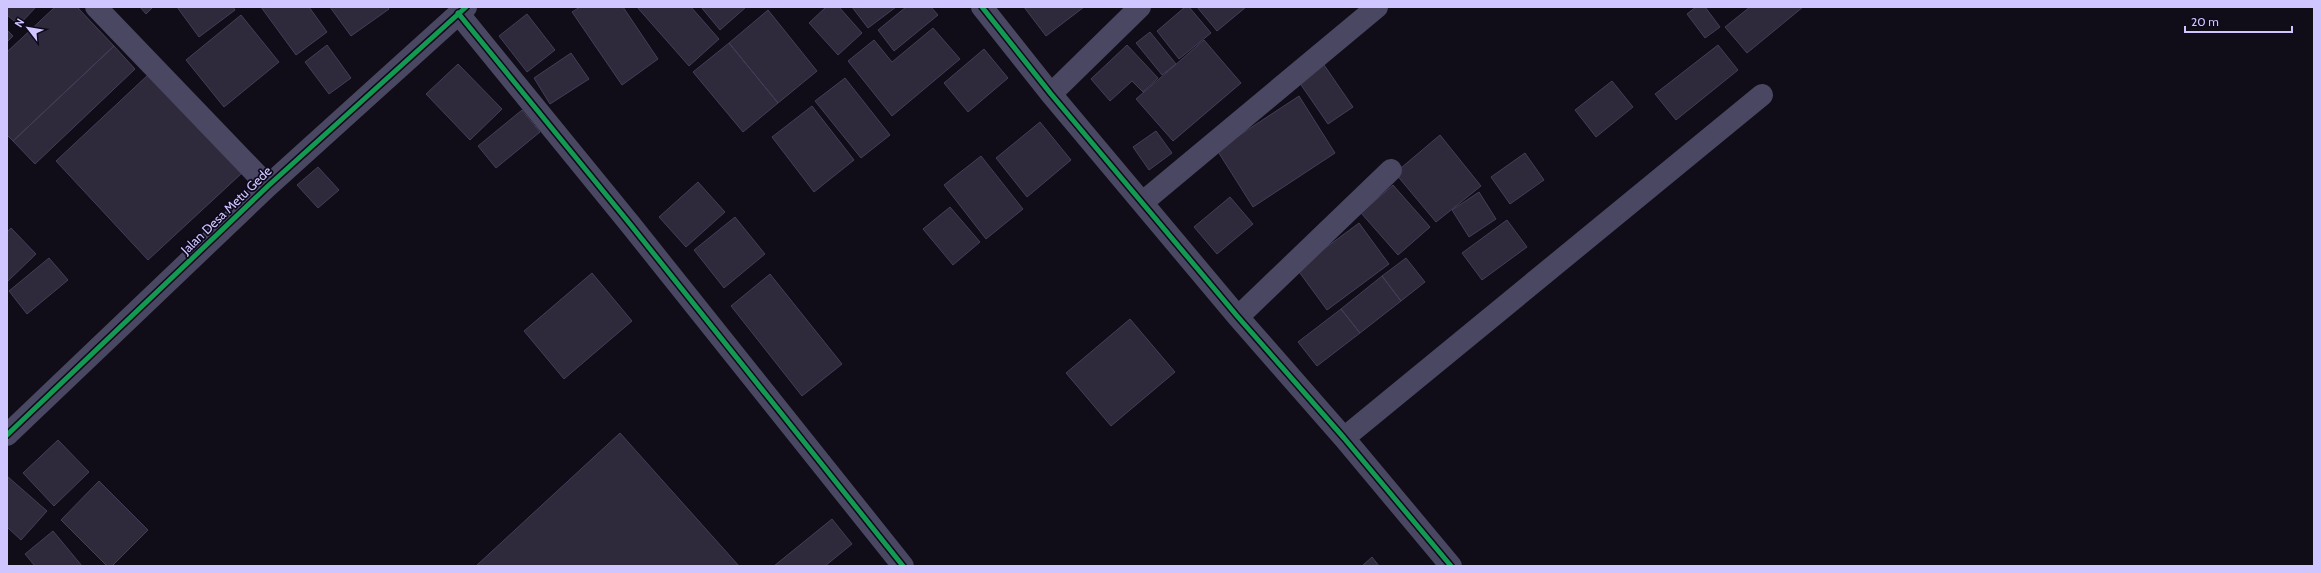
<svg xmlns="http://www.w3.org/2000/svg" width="2321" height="573" viewBox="0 0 2321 573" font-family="Cabin,sans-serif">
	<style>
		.building { fill: #2e2a3c; stroke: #443e58 }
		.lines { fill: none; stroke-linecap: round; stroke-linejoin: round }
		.street { stroke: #4a4762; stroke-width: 22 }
		.cycleway-casing { stroke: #0e091c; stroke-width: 8 }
		.cycleway { stroke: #139951; stroke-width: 5 }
		.labels { text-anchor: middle; stroke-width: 3.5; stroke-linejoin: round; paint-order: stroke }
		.street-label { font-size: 13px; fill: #cfc5ff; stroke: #0e091c }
	</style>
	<rect width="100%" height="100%" fill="#100d18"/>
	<!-- building -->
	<path class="building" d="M7,7H36L19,25L7,15Z
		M55,7H77L114,46L13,141L7,135V52Z
		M140,7H153L146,14Z
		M177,7H233L235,10L199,37Z
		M261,7H309L327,32L296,55Z
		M330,7H387L389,9L351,36Z
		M580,7H623L658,59L622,85L572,12Z
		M637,7H691L719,39L689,66Z
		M701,7H746L720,30Z
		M826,7H839L862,33L838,55L809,23Z
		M852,7H896L868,28Z
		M906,7H931L938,15L894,51L878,30Z
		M1024,7H1084L1046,36Z
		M1185,7H1189L1211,33L1179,59L1157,31Z
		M1197,7H1246L1217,31Z
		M1696,7H1705L1720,27L1705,38L1687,14Z
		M1750,7H1803L1747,53L1725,27Z
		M768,10L817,71L778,103L729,43Z
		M527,14L555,50L527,72L499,36Z
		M241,15L279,62L224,107L186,60Z
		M933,28L960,59L892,116L848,61L874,40L892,62Z
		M7,30L13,36L7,42Z
		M1150,32L1176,64L1162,75L1136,43Z
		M1204,40L1241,83L1173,141L1136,99Z
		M729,43L778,103L743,132L693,72Z
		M327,45L351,78L329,94L305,62Z
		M1127,45L1158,78L1143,92L1132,81L1110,101L1091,79Z
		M1718,45L1738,70L1676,120L1655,94Z
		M114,46L135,69L35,164L13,141Z
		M984,49L1008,78L968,112L944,83Z
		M571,53L589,79L550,104L534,78Z
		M1322,62L1353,107L1328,124L1297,79Z
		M458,64L502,109L470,140L426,94Z
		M149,74L242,173L148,260L56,161Z
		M845,78L890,135L861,158L815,101Z
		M1612,81L1633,107L1596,137L1575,110Z
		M1299,96L1335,153L1253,207L1217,150Z
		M812,106L854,160L814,192L772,137Z
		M522,110L540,132L496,168L478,146Z
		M1040,122L1071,160L1027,197L996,158Z
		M1156,131L1172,153L1149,170L1133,147Z
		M1440,135L1481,186L1436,222L1395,173Z
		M1525,153L1544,180L1510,204L1491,177Z
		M981,156L1023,209L986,239L944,185Z
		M318,167L339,190L318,208L297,185Z
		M698,182L725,212L686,247L659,217Z
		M1393,185L1430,227L1398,255L1361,213Z
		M1479,192L1496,219L1469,237L1452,210Z
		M1230,197L1253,224L1217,254L1194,227Z
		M950,207L980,242L953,265L923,229Z
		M735,217L765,254L724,288L694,250Z
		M1507,220L1527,247L1482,280L1462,253Z
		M1359,223L1389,264L1327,310L1297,269Z
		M11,228L36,254L7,282V232Z
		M49,258L68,280L27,314L9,291Z
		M1406,258L1425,282L1401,301L1382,276Z
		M592,273L632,321L564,379L524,331Z
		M770,274L842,364L802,396L731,306Z
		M1382,276L1401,301L1360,333L1341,309Z
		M1341,309L1360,333L1317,366L1298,342Z
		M1130,319L1175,372L1111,426L1066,373Z
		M620,433L739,566H476Z
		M58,440L89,472L54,506L23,473Z
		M7,476L47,511L21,540L7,527Z
		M99,481L148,530L112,566H107L61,520Z
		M832,519L852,544L825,566H774Z
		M53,531L82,566H35L25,554Z
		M1372,557L1379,566H1362Z"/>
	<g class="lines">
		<!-- street -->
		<path class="street" d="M96,7L268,186
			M982,7L1051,94L1238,317L1344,438L1451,566
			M458,13L630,224L903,566
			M1051,94L1140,7
			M1143,202L1377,7
			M1238,317L1391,170
			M7,435L268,186L466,7
			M1344,438L1762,95"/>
		<!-- cycleway casing -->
		<g class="cycleway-casing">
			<path id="cycleway" d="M982,7L1051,94L1238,317L1344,438L1451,566
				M458,13L630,224L903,566
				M7,435L268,186L466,7"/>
		</g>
		<!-- cycleway -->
		<use href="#cycleway" class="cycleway"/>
	</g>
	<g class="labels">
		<!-- street labels -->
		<g class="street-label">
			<text transform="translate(226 210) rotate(-44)" y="5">Jalan Desa Metu Gede</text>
		</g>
	</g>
	<!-- border -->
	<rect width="2321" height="573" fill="none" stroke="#cfc5ff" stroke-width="16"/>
	<!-- north arrow -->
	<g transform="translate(28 28) rotate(301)" stroke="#0e091c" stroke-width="3" paint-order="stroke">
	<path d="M0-3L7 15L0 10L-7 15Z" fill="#cfc5ff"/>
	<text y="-6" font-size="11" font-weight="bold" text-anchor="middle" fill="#cfc5ff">N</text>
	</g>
	<!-- scale -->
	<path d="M2185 26v6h107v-6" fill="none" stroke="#cfc5ff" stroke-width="2"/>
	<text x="2191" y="26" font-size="12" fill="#cfc5ff" stroke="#0e091c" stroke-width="3" paint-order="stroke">20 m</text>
</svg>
